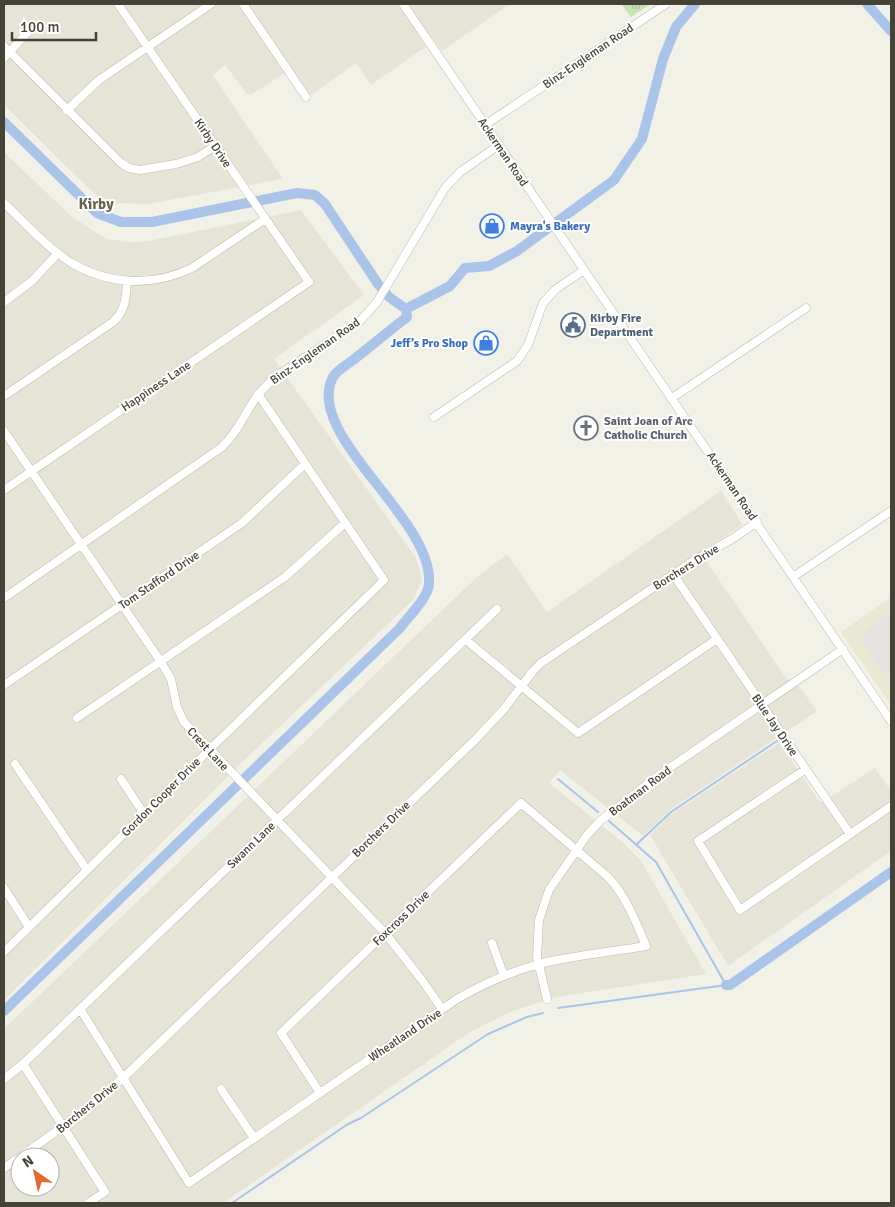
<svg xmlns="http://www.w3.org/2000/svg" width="895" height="1207" viewBox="0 0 895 1207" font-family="Signika,sans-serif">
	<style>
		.residential { fill: #e6e4d7; fill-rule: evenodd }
		.education { fill: #eae8d3 }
		.park { fill: url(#park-tufts) }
		.parking { fill: #e4e3df }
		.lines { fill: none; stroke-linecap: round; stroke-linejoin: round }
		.stream { stroke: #aac4e9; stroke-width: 2 }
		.river { stroke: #aac4e9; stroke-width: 10 }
		.minor-casing { stroke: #bdbaac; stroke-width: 9 }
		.minor { stroke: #fff; stroke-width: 8 }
		.labels { text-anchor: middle; stroke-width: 4; stroke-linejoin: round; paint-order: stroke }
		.street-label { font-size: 12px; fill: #454237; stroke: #fff }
		.shop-label { font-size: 12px; font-weight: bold; fill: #366cbe; stroke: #fff; text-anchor: start }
		.service-label { font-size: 12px; font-weight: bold; fill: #4e5e75; stroke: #fff; text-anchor: start }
		.worship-label { font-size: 12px; font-weight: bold; fill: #5b616d; stroke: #fff; text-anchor: start }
		.quarter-label { font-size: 15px; font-weight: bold; fill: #676250; stroke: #fff }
	</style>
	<defs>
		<pattern id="park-tufts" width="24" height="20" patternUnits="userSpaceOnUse" patternTransform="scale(1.25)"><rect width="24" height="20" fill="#c6e3b5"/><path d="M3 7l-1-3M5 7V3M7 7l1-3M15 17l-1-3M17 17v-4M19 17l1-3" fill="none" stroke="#abc49c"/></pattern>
	</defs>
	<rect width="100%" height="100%" fill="#f2f1e8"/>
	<!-- residential -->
	<path class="residential" d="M4,4H510L442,51L434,41L371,85L356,63L310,96L291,69L251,95L246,93L225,65L213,75L283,179L148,204L112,203L99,198L4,105Z
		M4,152L71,216L106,239L129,242L149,241L301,210L364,295L274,359L416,558L422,580L413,600L236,768L4,1000Z
		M721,491L743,525L700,552L786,678L799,686L817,711L670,810L643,836L560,770L549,783L621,841L641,861L706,974L556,997L510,1012L470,1032L223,1203H4V1029L477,577L507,554L547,612ZM20,1157H50V1187H20Z
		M779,743L821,803L875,768L891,791V851L728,966L650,835L670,815Z"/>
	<!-- education -->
	<path class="education" d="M891,597V705L841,632Z"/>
	<!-- park -->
	<path class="park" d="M621,4H651L631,17Z"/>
	<!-- parking -->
	<path class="parking" d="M891,613V673L889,674L886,670L883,673L860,639L864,636L866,629Z"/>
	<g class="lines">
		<!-- stream -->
		<path class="stream" d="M558,779L598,812
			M636,845L671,812L777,741
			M558,1008L726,985L656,862L609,821
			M232,1203L348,1124L361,1118L488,1034L527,1017L543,1013"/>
		<!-- river -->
		<path class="river" d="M867,4L891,31
			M4,122L97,213L121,222H152L297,193L315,195L325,204L378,284L389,297L406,309L450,286L465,268L489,266L517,251L614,180L642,139L663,59L676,27L695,4
			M726,985H730L891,872
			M4,1011L400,628C408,617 428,598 429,584C434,518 303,435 333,377C337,370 347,365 353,360C371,346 389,331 407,317L406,309"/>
		<!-- minor casing -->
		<g class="minor-casing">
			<path id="minor" d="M243,4L306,97
				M403,4L891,721
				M4,46L121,163L129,168L140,170L176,164L198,157L215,146
				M4,58L28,32L36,26
				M67,110L99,80L211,4
				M485,125L666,4
				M4,203C25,223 45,246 70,262C108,285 153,287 192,268L265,219
				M4,302L32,281L58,253
				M4,396L113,322C126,310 126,297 127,281
				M672,398L806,308
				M434,417L517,361L528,345L543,303L556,289L584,270
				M4,431L161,662L171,679L177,707L184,722L385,933L422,980L442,1009
				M4,490L309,282L118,4
				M673,574L850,834
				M793,577L891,511
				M4,598L222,447C240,430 244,413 258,395C264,387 272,380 281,373L360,321L377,302L445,188L460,172L499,145
				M466,640L578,733L717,639
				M4,685L242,523L305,464
				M77,718L285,577L345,523
				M15,764L87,870
				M806,769L698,841L740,910L891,806
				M121,779L144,814
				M4,888L29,927
				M492,943L504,976
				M4,952L209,750L384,580L258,394
				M547,999L537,957L539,920L549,890L587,835L600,821L662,773L843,649
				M80,1009L189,1183L457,999C483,984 510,972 539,964C574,955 611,952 646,946C636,922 626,896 608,877L521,803L281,1033L320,1093
				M23,1064L105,1192L88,1203
				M4,1079L23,1064L80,1009L497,609
				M221,1089L254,1138
				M4,1168C45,1140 86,1111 123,1078L476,739L504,709L533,671L541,663L693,561L732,539L757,522"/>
		</g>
		<!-- minor -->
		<use href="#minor" class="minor"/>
	</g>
	<!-- icons -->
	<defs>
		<g id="shop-ring" transform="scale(1.25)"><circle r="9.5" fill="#fff" stroke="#3f7fe0" stroke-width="1.5"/><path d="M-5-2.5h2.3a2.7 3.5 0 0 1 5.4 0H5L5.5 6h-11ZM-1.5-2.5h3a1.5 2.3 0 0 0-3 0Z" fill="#3f7fe0"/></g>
		<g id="civic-ring" transform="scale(1.25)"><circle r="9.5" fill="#fff" stroke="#5c6f8a" stroke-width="1.5"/><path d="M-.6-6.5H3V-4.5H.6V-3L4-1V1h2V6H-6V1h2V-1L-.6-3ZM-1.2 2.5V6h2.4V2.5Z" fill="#5c6f8a"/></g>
		<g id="church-ring" transform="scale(1.25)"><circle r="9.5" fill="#fff" stroke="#6b7280" stroke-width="1.5"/><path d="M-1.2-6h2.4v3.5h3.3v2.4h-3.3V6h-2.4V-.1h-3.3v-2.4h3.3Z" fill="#6b7280"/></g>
	</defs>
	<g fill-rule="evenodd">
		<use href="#shop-ring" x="492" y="226"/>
		<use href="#civic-ring" x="573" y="325"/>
		<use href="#shop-ring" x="486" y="343"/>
		<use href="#church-ring" x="586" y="428"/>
	</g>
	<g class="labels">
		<!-- street labels -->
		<g class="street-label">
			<text transform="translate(588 56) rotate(-34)" y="4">Binz-Engleman Road</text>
			<text transform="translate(213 143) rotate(56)" y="4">Kirby Drive</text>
			<text transform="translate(503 152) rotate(56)" y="4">Ackerman Road</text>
			<text transform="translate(315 351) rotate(-35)" y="4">Binz-Engleman Road</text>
			<text transform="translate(156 386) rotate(-34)" y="4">Happiness Lane</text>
			<text transform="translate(732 486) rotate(56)" y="4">Ackerman Road</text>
			<text transform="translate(686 567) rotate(-32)" y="4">Borchers Drive</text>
			<text transform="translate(159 580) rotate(-34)" y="4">Tom Stafford Drive</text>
			<text transform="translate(775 725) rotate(56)" y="4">Blue Jay Drive</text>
			<text transform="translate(208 749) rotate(47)" y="4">Crest Lane</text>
			<text transform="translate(640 791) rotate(-37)" y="4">Boatman Road</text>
			<text transform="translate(161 797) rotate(-45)" y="4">Gordon Cooper Drive</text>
			<text transform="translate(381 829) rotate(-44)" y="4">Borchers Drive</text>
			<text transform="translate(251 845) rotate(-44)" y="4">Swann Lane</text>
			<text transform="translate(401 918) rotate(-44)" y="4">Foxcross Drive</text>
			<text transform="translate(405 1035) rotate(-34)" y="4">Wheatland Drive</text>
			<text transform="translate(87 1107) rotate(-39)" y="4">Borchers Drive</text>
		</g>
		<!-- shop labels -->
		<g class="shop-label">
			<text x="510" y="230">Mayra's Bakery</text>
			<text x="468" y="347" text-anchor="end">Jeff’s Pro Shop</text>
		</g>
		<!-- service labels -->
		<g class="service-label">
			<text x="590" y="322">Kirby Fire<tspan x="590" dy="14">Department</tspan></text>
		</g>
		<!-- worship labels -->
		<g class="worship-label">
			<text x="604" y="425">Saint Joan of Arc<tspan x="604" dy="14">Catholic Church</tspan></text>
		</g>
		<!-- quarter labels -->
		<g class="quarter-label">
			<text x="96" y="209">Kirby</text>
		</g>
	</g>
	<!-- border -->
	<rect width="895" height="1207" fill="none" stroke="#454237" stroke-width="10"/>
	<!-- north arrow -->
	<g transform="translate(35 1172) rotate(326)"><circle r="24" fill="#ffffff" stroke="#b5b3af"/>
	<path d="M0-4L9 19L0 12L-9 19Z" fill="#e5692d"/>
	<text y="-8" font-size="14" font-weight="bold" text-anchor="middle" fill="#454237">N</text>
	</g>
	<!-- scale -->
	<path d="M12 32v8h84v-8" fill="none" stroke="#454237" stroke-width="2.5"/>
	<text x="20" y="32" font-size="15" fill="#454237" stroke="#ffffff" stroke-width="4" paint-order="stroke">100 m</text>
</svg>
